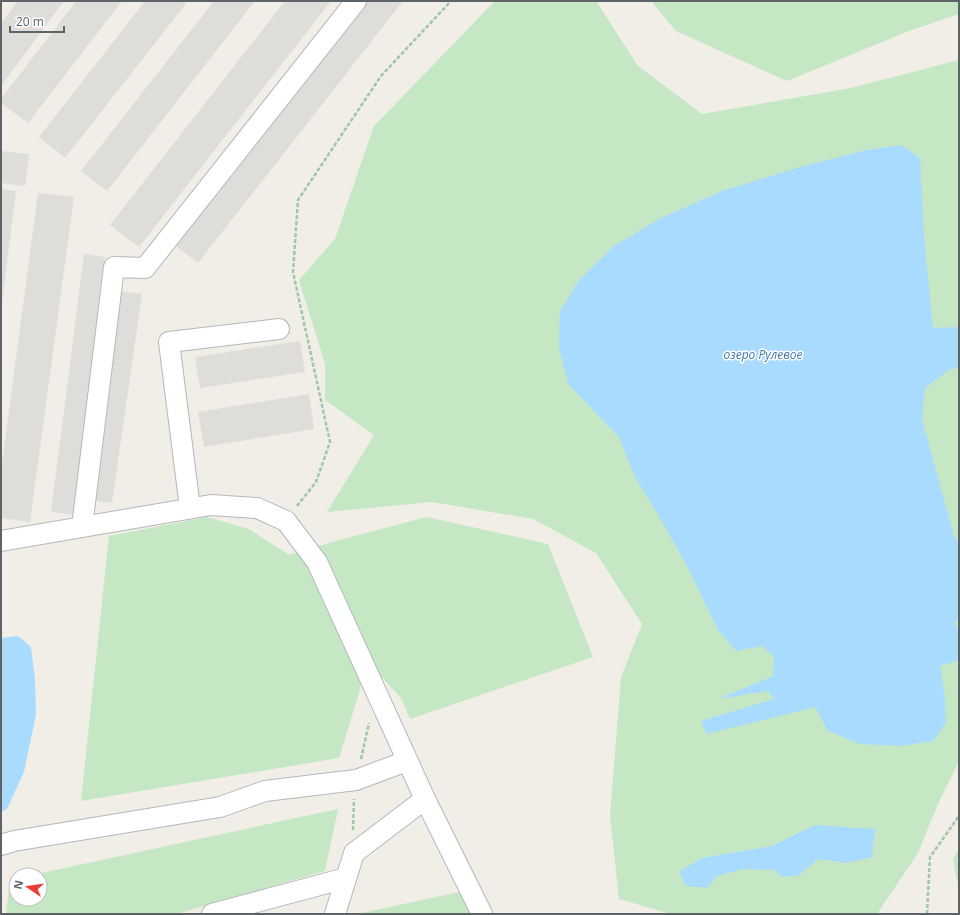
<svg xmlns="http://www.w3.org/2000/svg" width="960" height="915" viewBox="0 0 960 915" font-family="'Open Sans',sans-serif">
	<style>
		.industrial { fill: #dfddd9 }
		.green { fill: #c5e7c4 }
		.water { fill: #a9dbff }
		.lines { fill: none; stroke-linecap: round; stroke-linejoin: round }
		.minor-casing { stroke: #b4b7bb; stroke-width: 22 }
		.path { stroke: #9dc8a8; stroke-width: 2.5; stroke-dasharray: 4 2; stroke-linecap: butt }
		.minor { stroke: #fff; stroke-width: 20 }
		.labels { text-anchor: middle; stroke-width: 3; stroke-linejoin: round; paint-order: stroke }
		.water-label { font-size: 12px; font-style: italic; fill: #4176a9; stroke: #fff }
	</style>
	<rect width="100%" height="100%" fill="#f0eee7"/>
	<!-- industrial -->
	<path class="industrial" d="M18,1H64L1,86V23Z
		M76,1H122L28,123L1,103V99Z
		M145,1H188L65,158L39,137Z
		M214,1H255L107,191L81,171Z
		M285,1H331L139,247L110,225Z
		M368,1H403L198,263L176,246Z
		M1,151L29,154L25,186L1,183Z
		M1,189L16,191L1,310Z
		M38,193L74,197L30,522L1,518V471Z
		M84,254L105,257L73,515L51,512Z
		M120,291L142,294L112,503L90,500Z
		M300,341L305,372L200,388L195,357Z
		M309,394L314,429L204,447L198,412Z"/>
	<!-- green -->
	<path class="green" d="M495,1H596L638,66L702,114L851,88L959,60V761L937,806L918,853L877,914H671L619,899L610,816L621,677L642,624L596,553L533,519L432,502L327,512L374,435L325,400V364L299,280L335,239L374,126Z
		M651,1H959V14L909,31L787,81L676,31Z
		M207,517L249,529L289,555L339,540L427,517L548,544L593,657L410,719L401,698L366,660L359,693L339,758L81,801L109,536Z
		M338,809L325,871L176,914H6L10,880L16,878V899H40V875H32Z
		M959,849V891L953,859Z
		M459,892L470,914H357Z"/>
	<!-- water -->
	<path class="water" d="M902,145L920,158L924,237L933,328L959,327V367L949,370L925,388L922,419L954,536L959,544V620L953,624L959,627V660L940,666L945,698L946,723L933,741L902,746L859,744L827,730L815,707L706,734L701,721L774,699L768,691L718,699L773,676L774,657L762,646L736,651L718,630L691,574L666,528L633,473L619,437L568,384L559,348L560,311L580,279L614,246L661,218L722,191L797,168L866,150Z
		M18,636L31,647L35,680L36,714L24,772L7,809L1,812V638Z
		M815,825L875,829L872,857L846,863L819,859L797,876L782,877L774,870L743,869L717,876L707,888L686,886L679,872L702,858L772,846Z"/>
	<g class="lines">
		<!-- minor casing -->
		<g class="minor-casing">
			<path id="minor" d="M190,508L169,342L279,329
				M82,527L114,267L145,268L356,1
				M1,541L211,505L257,508L286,521L317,562L425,799L482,914
				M1,845L14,841L220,807L265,791L356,780L407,761
				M212,914L346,878
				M335,914L354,853L425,799"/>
		</g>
		<!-- path -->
		<path class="path" d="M297,506L316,482L330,442L293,272L298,200L381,76L451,1
			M361,759L369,723
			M353,830L354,799
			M927,914L930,857L959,816"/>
		<!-- minor -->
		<use href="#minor" class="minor"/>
	</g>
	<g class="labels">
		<!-- water labels -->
		<g class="water-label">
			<text x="763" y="359">озеро Рулевое</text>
		</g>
	</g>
	<!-- border -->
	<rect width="960" height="915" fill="none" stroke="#5e6367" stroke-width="4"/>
	<!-- north arrow -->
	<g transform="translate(28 887) rotate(283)"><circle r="19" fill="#ffffff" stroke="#bfc1c2"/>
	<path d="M0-3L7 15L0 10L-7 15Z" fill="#e93e34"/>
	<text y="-6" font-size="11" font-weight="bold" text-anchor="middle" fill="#5e6367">N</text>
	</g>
	<!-- scale -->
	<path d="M10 26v6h54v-6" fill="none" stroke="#5e6367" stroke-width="2"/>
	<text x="16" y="26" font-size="12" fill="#5e6367" stroke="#ffffff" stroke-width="3" paint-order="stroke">20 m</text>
</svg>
